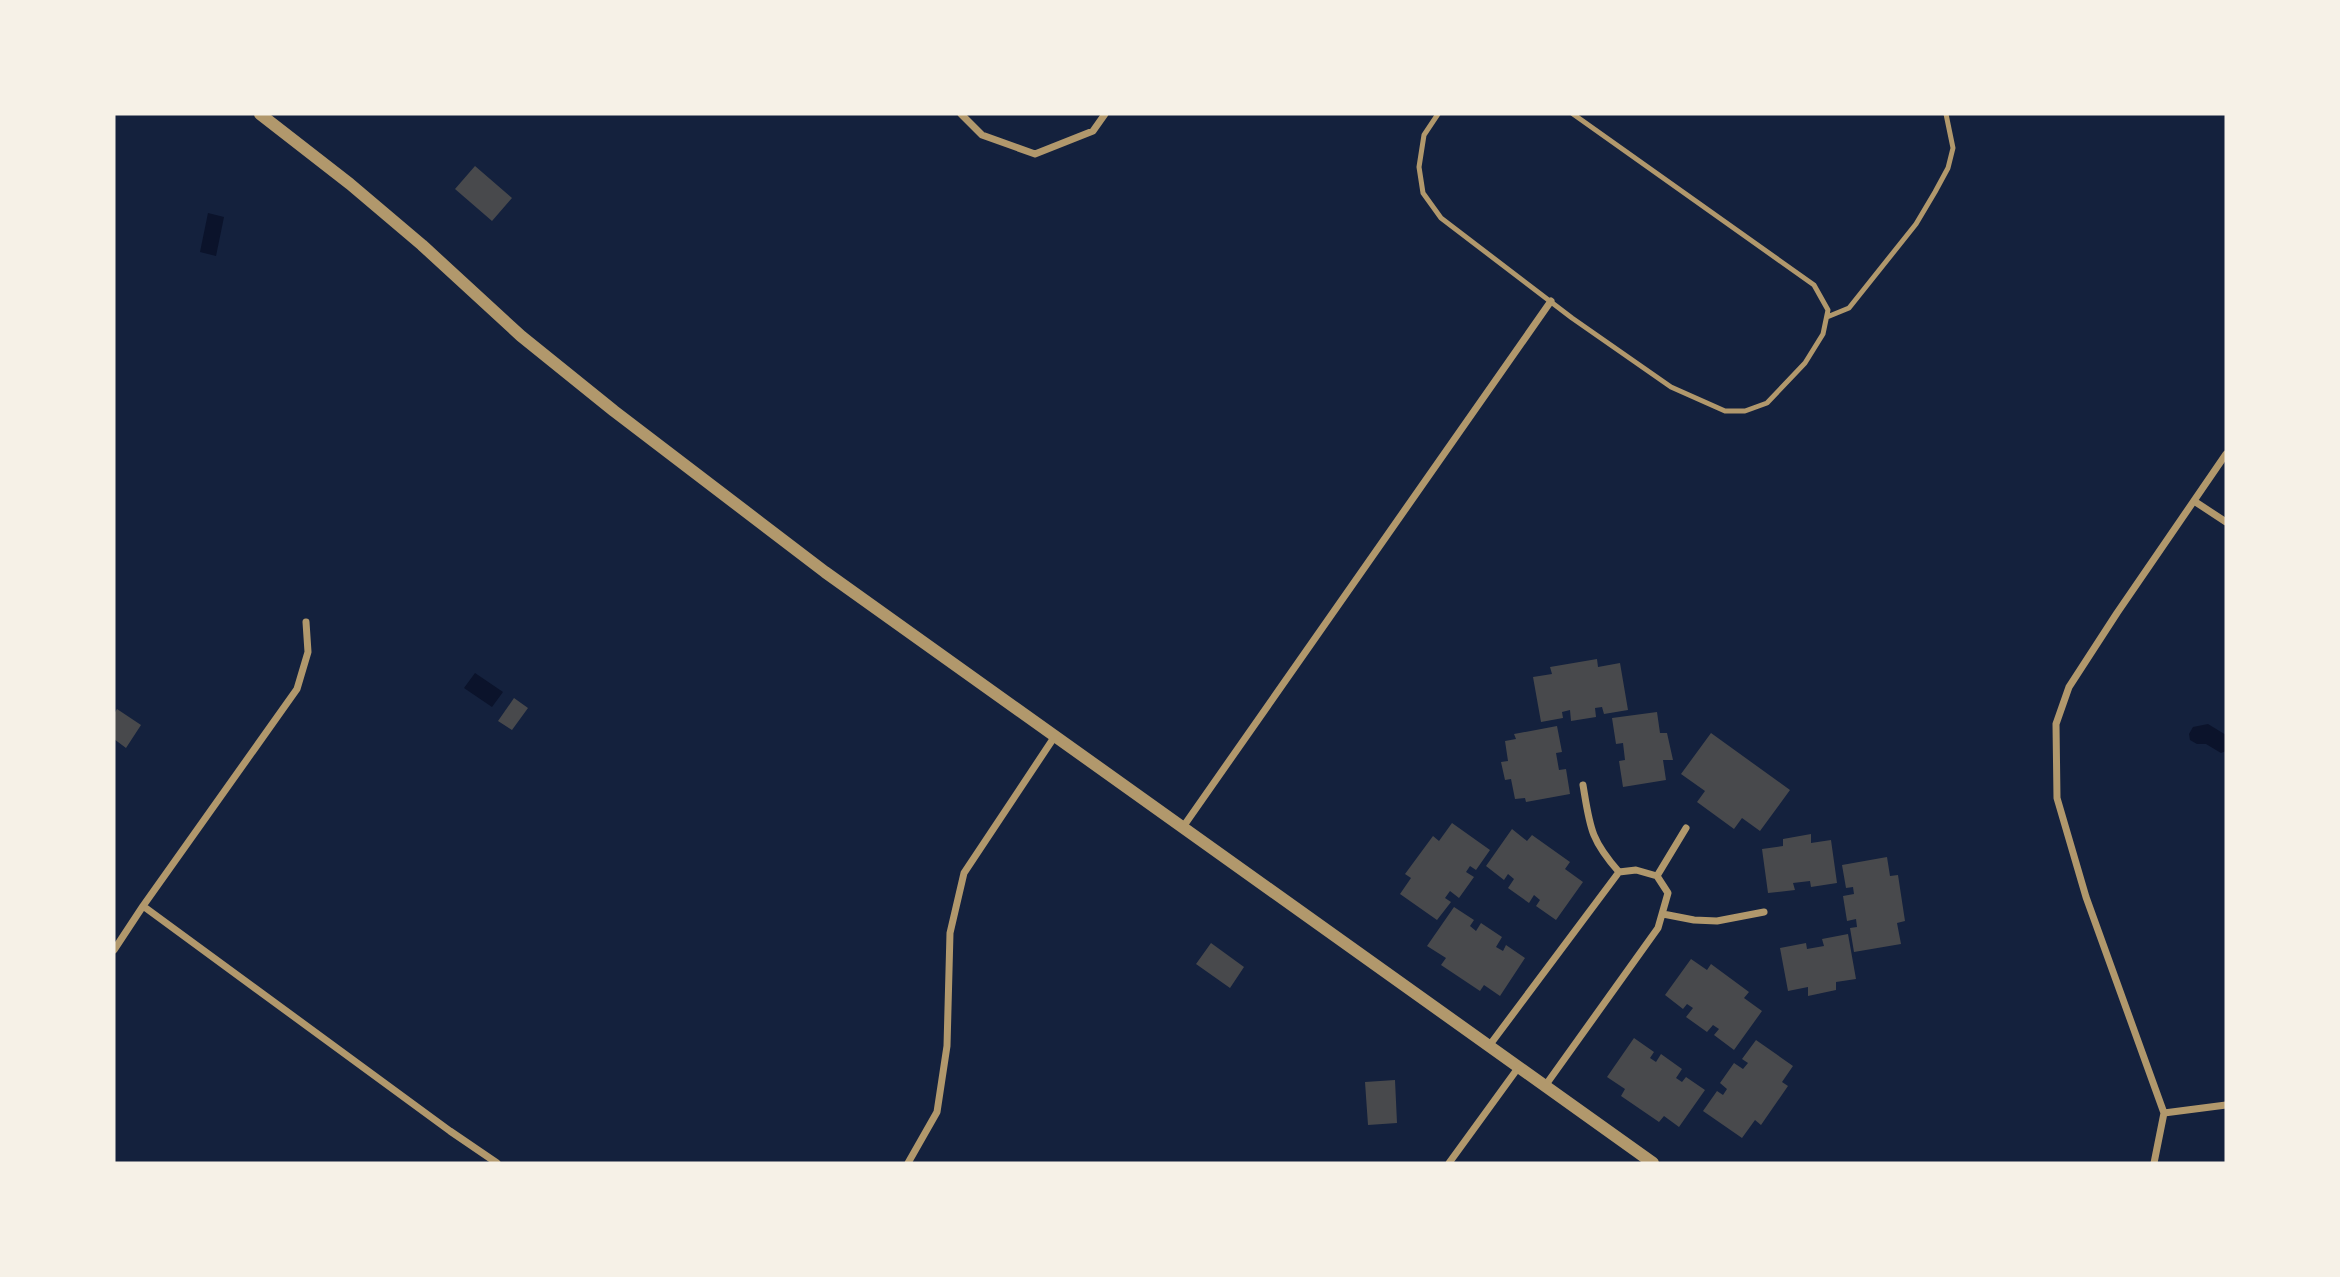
<svg xmlns="http://www.w3.org/2000/svg" width="2340" height="1277" viewBox="0 0 2340 1277" font-family="'Asap Condensed',sans-serif">
	<style>
		.water { fill: #0b132b }
		.building { fill: #48494c }
		.lines { fill: none; stroke-linecap: round; stroke-linejoin: round }
		.service { stroke: #b1986c; stroke-width: 5 }
		.minor { stroke: #b1986c; stroke-width: 7 }
		.tertiary { stroke: #b1986c; stroke-width: 12 }
	</style>
	<rect width="100%" height="100%" fill="#14213d"/>
	<!-- water -->
	<path class="water" d="M208,213L224,217L216,256L200,252Z
		M475,673L503,692L492,707L464,688Z
		M2208,724L2226,735V751L2221,753L2206,744H2197L2190,740L2189,734L2193,727Z"/>
	<!-- building -->
	<path class="building" d="M475,166L512,198L492,221L455,189Z
		M1597,659L1598,667L1620,663L1628,710L1604,714L1602,707L1595,708L1596,717L1571,721L1570,710L1562,712L1563,718L1541,722L1533,677L1552,674L1550,667Z
		M514,698L528,708L512,730L498,721Z
		M117,709L141,725L126,748L114,739V714Z
		M1657,712L1660,733H1667L1673,760H1663L1666,780L1623,787L1619,761L1625,760L1623,743L1616,744L1612,718Z
		M1557,726L1562,752L1556,753L1559,770L1566,769L1570,794L1526,802L1525,798L1515,799L1511,779L1505,780L1501,762L1508,761L1505,741L1516,739L1514,734Z
		M1711,733L1790,790L1760,831L1742,818L1734,829L1697,802L1705,791L1681,774Z
		M1452,823L1490,850L1476,870L1470,866L1466,872L1474,877L1459,898L1450,891L1445,898L1451,902L1437,920L1400,894L1411,878L1405,874L1433,836L1439,841Z
		M1512,829L1527,841L1532,835L1570,862L1565,869L1583,882L1556,920L1536,906L1540,900L1534,895L1529,903L1508,888L1514,879L1508,874L1504,880L1486,866Z
		M1811,834V843L1831,840L1837,883L1811,887L1810,881L1793,883L1795,890L1768,893L1762,849L1783,846V839Z
		M1887,857L1890,876L1898,875L1905,921L1897,923L1901,944L1854,952L1850,928L1857,927L1856,919L1847,921L1843,896L1854,894L1853,887L1846,888L1842,865Z
		M1454,907L1474,920L1470,926L1476,931L1481,923L1502,937L1496,947L1503,951L1506,945L1525,958L1500,996L1484,985L1480,991L1441,965L1446,958L1427,946Z
		M1848,934L1856,979L1836,982V990L1808,996V987L1788,991L1780,948L1806,943L1807,949L1824,946L1822,939Z
		M1211,943L1244,967L1230,988L1196,964Z
		M1691,959L1707,970L1711,964L1749,992L1744,998L1762,1011L1734,1050L1714,1035L1719,1029L1713,1025L1707,1032L1686,1017L1693,1008L1687,1004L1683,1009L1665,995Z
		M1634,1038L1654,1052L1650,1058L1656,1062L1661,1054L1682,1069L1676,1078L1682,1082L1686,1077L1705,1090L1679,1127L1664,1116L1659,1122L1621,1096L1625,1089L1607,1077Z
		M1756,1040L1793,1066L1782,1082L1788,1086L1761,1125L1755,1120L1742,1138L1703,1111L1717,1091L1723,1095L1727,1089L1720,1083L1734,1063L1743,1069L1748,1063L1742,1059Z
		M1395,1080L1397,1123L1368,1125L1365,1082Z"/>
	<g class="lines">
		<!-- service -->
		<path class="service" d="M1438,114L1424,135L1419,167L1423,193L1441,218L1572,318L1671,387L1725,411H1745L1767,403L1805,363L1823,334L1828,310L1814,285L1573,114
			M1827,317L1849,308L1916,224L1935,192L1948,168L1953,148L1946,114"/>
		<!-- minor -->
		<path class="minor" d="M961,114L982,135L1035,154L1093,131L1105,114
			M2194,501L2226,522
			M1583,785C1590,827 1590,839 1619,872
			M1183,827L1551,301
			M1657,876L1686,828
			M143,906L450,1131L497,1163
			M1663,914L1694,920L1717,921L1764,912
			M114,950L143,906L297,689L308,652L306,622
			M1489,1046L1619,872L1636,870L1657,876L1668,893L1658,928L1545,1086
			M2164,1113L2226,1105
			M908,1163L937,1112L947,1046L950,933L964,873L1055,736
			M1449,1163L1518,1068
			M2154,1163L2164,1113L2086,897L2057,798L2056,724L2069,687L2117,613L2226,454"/>
		<!-- tertiary -->
		<path class="tertiary" d="M260,114L350,184L422,245L521,336L614,411L825,572L1653,1163"/>
	</g>
	<!-- border -->
	<rect width="2340" height="1277" fill="none" stroke="#f6f1e7" stroke-width="231"/>
</svg>
